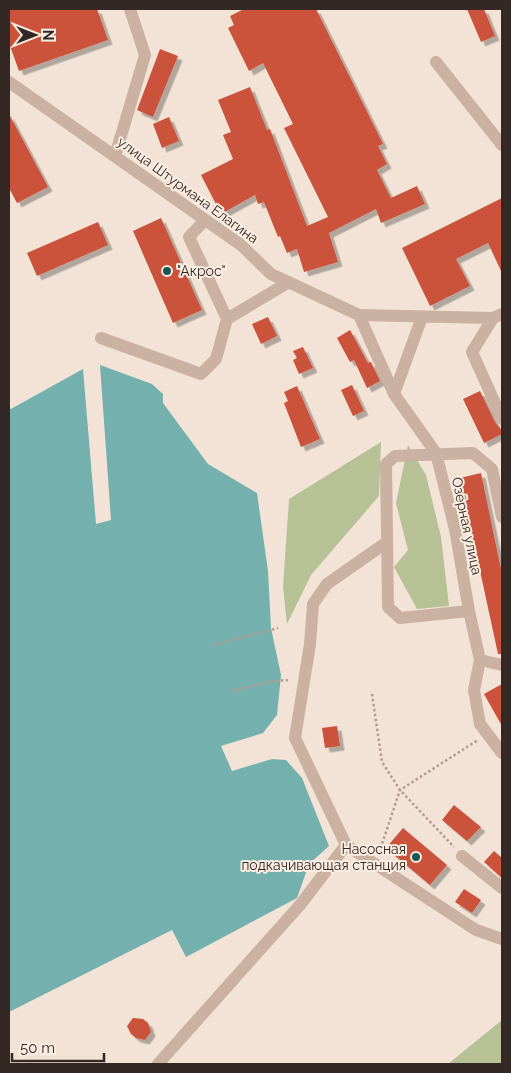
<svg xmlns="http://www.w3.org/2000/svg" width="511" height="1073" viewBox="0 0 511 1073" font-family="Raleway,sans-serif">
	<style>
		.green { fill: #b6c196 }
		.water { fill: #74b0ad }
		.building { fill: #cb523b; filter: url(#shadow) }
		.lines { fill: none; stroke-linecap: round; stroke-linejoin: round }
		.path { stroke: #b69b8c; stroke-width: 2.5; stroke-dasharray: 2.5 2.5; stroke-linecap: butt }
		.minor { stroke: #cab1a2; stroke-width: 12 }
		.poi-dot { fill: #195756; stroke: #faede2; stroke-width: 2 }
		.labels { text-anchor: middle; stroke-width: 4; stroke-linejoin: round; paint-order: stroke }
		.street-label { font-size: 14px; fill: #342825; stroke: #faede2 }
		.poi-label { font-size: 14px; fill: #342825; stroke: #faede2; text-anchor: start }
	</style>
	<defs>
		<filter id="shadow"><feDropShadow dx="4.5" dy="4.5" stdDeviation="0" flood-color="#0004"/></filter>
	</defs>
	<rect width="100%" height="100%" fill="#f2e3d6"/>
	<!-- green -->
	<path class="green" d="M381,442L379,496L311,575L287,624L283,587L289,499Z
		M408,445L426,475L441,537L449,606L417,609L394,567L408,550L396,503Z
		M502,1020V1064H448Z"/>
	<!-- water -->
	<path class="water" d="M100,365L152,384L163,394V403L208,464L257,493L268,571L271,628L281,675L277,715L263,733L221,746L232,771L272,759L286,760L302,778L329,846L309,864L297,898L186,957L172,930L9,1012V410L83,369L96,524L111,520Z"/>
	<!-- building -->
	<path class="building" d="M9,9H97L108,40L19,71L9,43Z
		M244,9H316L383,144L378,146L387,164L377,170L391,198L417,186L425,204L381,223L376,209L329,233L338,262L304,272L297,249L287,253L280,236L278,237L264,202L258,204L255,195L221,214L201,175L233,159L223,135L231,132L218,100L250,87L267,130L270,129L307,226L328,217L284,128L293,124L263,63L249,71L228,28L234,25L230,16Z
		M467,9H484L495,36L481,42Z
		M160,49L178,56L153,117L137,110Z
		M9,114L48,187L17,203L9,188Z
		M169,117L179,141L162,148L153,124Z
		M502,198V273L488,243L456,259L470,286L430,306L402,248Z
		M161,218L202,310L173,323L133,231Z
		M98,222L108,245L37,276L27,253Z
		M268,317L277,336L261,344L252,324Z
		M350,330L368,363L371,362L380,381L367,388L354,360L350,362L337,338Z
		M303,347L313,368L299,374L293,360L297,358L293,351Z
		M352,385L364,411L353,416L341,390Z
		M297,386L320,439L301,447L284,403L288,401L284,392Z
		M480,391L495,422L502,431V434L484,443L463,399Z
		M481,473L502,574V654H498L460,478Z
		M502,684V726L484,694Z
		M337,726L340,746L325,748L322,728Z
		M454,805L481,827L467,841L442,820Z
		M403,828L447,865L430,885L386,848Z
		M494,851L502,858V878L484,862Z
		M464,889L481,900L472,913L455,902Z
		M133,1018L143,1019L148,1023L151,1032L145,1040L136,1038L131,1034L127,1026Z"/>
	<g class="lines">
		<!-- path -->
		<path class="path" d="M214,645L278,628
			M232,691L274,681L288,680
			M372,694L382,762L400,790L454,847
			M379,853L400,790L478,740"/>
		<!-- minor -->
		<path class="minor" d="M436,62L502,145
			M9,82L241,245L271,274L359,315L493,318L502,314
			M115,156L145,55L130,9
			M205,220L189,237L227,319L289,282
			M359,315L394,394L436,453L455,529L469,611L480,660L474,690L480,724L502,753
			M493,318L472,352L502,419
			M101,338L201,374L216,359L227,319
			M394,394L422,317
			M469,611L400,618L388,607L386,464L395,456L473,453L492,469L502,517
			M480,660L502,665
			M346,845L295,738L310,644L313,604L327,584L387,542
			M346,845L476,930L502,939
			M462,856L502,888
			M158,1064L300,905L346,845"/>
	</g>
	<!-- markers -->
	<g class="poi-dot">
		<circle cx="167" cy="271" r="5"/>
		<circle cx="416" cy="857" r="5"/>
	</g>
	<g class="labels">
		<!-- street labels -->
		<g class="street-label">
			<text transform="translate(188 190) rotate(36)" y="5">улица Штурмана Елагина</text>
			<text transform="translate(467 526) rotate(78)" y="5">Озёрная улица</text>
		</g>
		<!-- poi labels -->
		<g class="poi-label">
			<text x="177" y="276">"Акрос"</text>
			<text x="406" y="854" text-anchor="end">Насосная<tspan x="406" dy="16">подкачивающая станция</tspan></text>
		</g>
	</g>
	<!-- border -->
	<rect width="511" height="1073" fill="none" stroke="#342825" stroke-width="20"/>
	<!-- north arrow -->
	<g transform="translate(35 35) rotate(90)" stroke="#faede2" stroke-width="4" paint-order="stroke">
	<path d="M0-4L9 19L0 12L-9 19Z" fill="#342825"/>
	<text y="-8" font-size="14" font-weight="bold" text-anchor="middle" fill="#342825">N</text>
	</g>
	<!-- scale -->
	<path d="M12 1053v8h92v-8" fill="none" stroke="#342825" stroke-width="2.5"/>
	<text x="20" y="1053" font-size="15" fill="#342825" stroke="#faede2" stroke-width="4" paint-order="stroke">50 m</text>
</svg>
